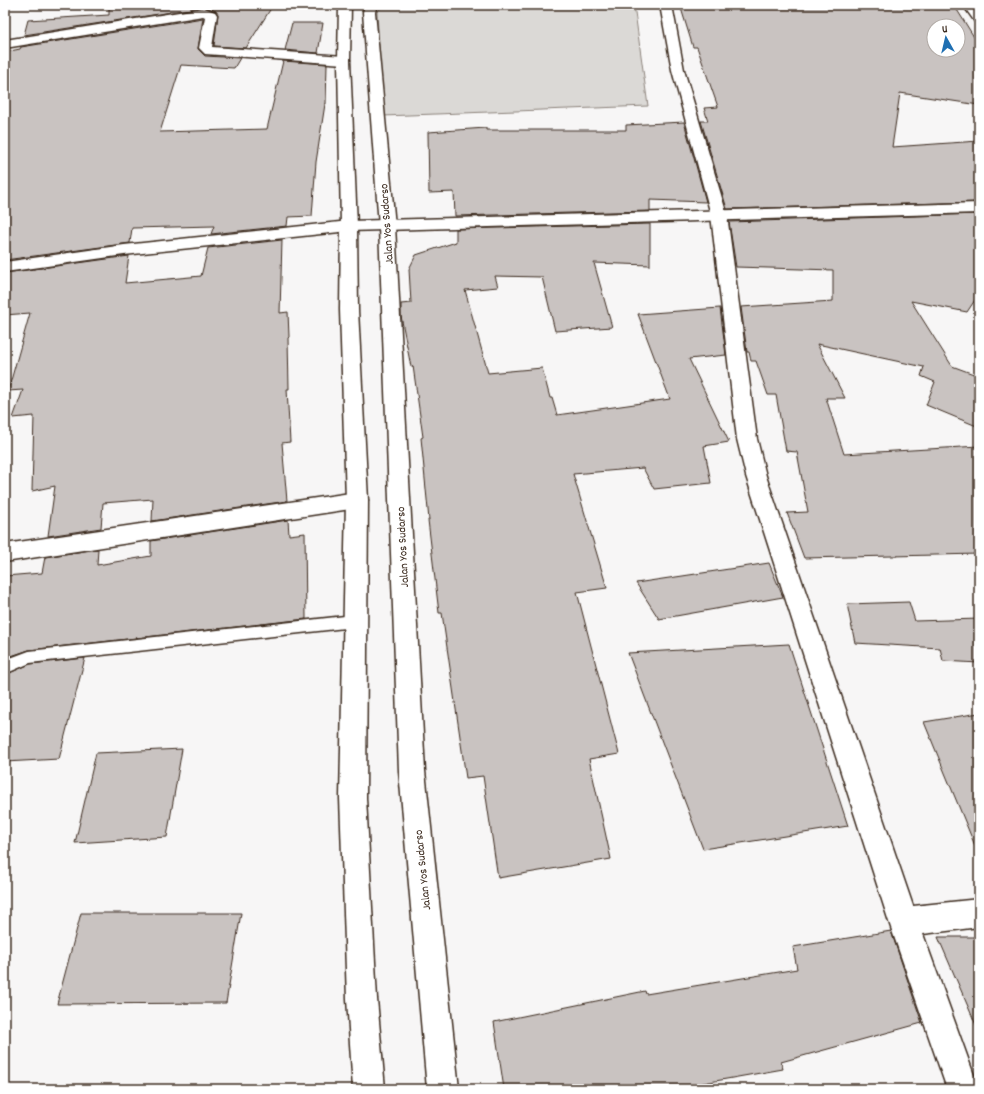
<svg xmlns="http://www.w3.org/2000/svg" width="984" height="1094" viewBox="0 0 984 1094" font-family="Dekko,sans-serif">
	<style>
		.green { fill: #dbd9d6; stroke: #8b827a }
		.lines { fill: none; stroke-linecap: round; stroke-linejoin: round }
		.stream { fill: #847972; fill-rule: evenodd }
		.building { fill: #c9c3c1; stroke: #3b2a1e; fill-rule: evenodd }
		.lane-casing { stroke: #3b2a1e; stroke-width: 3 }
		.street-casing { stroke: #3b2a1e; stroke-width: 3 }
		.secondary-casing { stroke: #3b2a1e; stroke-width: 3 }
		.highway-casing { stroke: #3b2a1e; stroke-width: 3 }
		.lane { fill: #fff; fill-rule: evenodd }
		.street { fill: #fff; fill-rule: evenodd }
		.secondary { fill: #fff; fill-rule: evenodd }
		.highway { fill: #fff; fill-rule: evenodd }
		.labels { text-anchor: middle; stroke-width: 3; stroke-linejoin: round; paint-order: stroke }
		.street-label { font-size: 12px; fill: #3b2a1e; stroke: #fff }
	</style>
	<rect width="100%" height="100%" fill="#f7f6f6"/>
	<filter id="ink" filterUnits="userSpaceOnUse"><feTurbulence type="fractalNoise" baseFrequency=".025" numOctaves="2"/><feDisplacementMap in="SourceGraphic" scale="8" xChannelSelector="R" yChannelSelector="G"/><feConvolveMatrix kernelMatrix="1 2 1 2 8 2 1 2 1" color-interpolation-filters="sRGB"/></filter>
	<g filter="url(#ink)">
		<!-- green -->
		<path class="green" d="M384,5H634L648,106L383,116L377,12Z"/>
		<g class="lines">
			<!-- stream -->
			<path class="stream" d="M5,5H25L23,6H5Z"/>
		</g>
		<!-- building -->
		<path class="building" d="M135,5H273L246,48L214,46L218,14L216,11L204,7L24,35L28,20L109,15V8Z
			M680,5H954L979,45V105L900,93L892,147L979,141V202L727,209L701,121H708L704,108L718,107L697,47H693ZM934,26H958V50H934Z
			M203,18L198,49L205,56L240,58L234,68L181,65L160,132L267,129L283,61L327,64L326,104H325L316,162L312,216L288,217L287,226L211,234L214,226L132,228L130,243L5,260V52L20,49L21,47Z
			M292,23H323L318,53L285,50Z
			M684,122L706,202L650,200V211L455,216L454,192L429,193L428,132L486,128V130H626V125Z
			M979,214V294L967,312L911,301L952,366L979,376V427L926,405L935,382L921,376L924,367L817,344L845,398H826L844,454L979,446V554L804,558L787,513L808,512L797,452L786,451L776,395H768L756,361H751L749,352H747L741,307L833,301V270L736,267L729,222Z
			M650,224V265L594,263L612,327L555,331L542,277L495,276L498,287L465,290L488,373L542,368L550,398H552L557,415L670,399L638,314L720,308L726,355L689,359L729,442L704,446L711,483L654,489L643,468L573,474L607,588L577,592L619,754L589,759L611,859L498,878L483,776L466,778L442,613H439L428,520H429L421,438L423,437L413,366L411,367L401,316V304L411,303L409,269L416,255L456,242V229Z
			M282,240L280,313L288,312L289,337L288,338L289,389H287L290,442L282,443L287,501L152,521L153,499L103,503L101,528L48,536L55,486L32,491L34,416L13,418L23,390L8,391L30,313L5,315V273L129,256L125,283L201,276L208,248Z
			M288,520L289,535L305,533L306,619L29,650L5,658V576L42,573L45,557L98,549L97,565L151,556V541Z
			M769,563L783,597L659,619L636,583Z
			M909,602L915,621L979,619V663L943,661L940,648L855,643L847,604Z
			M789,644L848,826L703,849L628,653Z
			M85,658L59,759L5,762V675L30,664Z
			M979,713V853H978L924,722Z
			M182,749L167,837L75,843L96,753Z
			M81,913H241L226,1003L57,1004Z
			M891,931L922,1023L781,1062L783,1069L670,1089H504L494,1022L645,991L646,994L797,969L793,947Z
			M938,937H979V1032Z"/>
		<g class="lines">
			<!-- lane casing -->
			<g class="lane-casing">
				<path id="lane" d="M354,615L359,617L361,621L359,625L354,627L30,663L5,674V660L29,651Z"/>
			</g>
			<!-- street casing -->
			<g class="street-casing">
				<path id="street" d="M660,5H672L684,70L727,215L757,439L766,476L913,906L979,899V927L923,934L979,1089H947L889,922L746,476L737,439L711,215L672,70Z
					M963,5H975L979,11V23L975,22Z
					M204,8L215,12L217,15L212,47L344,56L348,57L350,60L348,63L344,64L205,54L199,48L205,17L203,16L5,48V40Z
					M357,492L364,494L368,500L364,506L357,508L5,562V544Z"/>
			</g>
			<!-- secondary casing -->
			<g class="secondary-casing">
				<path id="secondary" d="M979,203V213L349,231L124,255L5,272V262L124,245L349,221Z"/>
			</g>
			<!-- highway casing -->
			<g class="highway-casing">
				<path id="highway" d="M339,5H351L350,60L357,226L358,310L368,500L366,798L377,999L385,1089H353L347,999L340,798L346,500L340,310L341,226L338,60Z
					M365,5H377L375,12L395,226L425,771L459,1089H427L399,771L379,226L363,12Z"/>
			</g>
			<!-- lane -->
			<use href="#lane" class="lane"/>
			<!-- street -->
			<use href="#street" class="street"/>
			<!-- secondary -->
			<use href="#secondary" class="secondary"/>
			<!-- highway -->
			<use href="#highway" class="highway"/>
		</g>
	</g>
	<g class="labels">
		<!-- street labels -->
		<g class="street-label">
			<text transform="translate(386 224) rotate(-94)" y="4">Jalan Yos Sudarso</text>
			<text transform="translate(402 547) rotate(-93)" y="4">Jalan Yos Sudarso</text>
			<text transform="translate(422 870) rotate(-96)" y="4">Jalan Yos Sudarso</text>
		</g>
	</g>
	<!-- margin -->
	<rect width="984" height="1094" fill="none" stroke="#fff" stroke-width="20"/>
	<rect x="10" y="10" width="964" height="1074" fill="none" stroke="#3b2a1e" stroke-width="1.5" filter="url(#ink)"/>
	<!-- north arrow -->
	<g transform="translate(946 38) rotate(352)"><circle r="19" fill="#ffffff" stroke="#b1aaa5"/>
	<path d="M0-3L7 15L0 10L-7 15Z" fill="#1f6fb2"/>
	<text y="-6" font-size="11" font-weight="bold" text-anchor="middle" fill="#3b2a1e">U</text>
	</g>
</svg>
